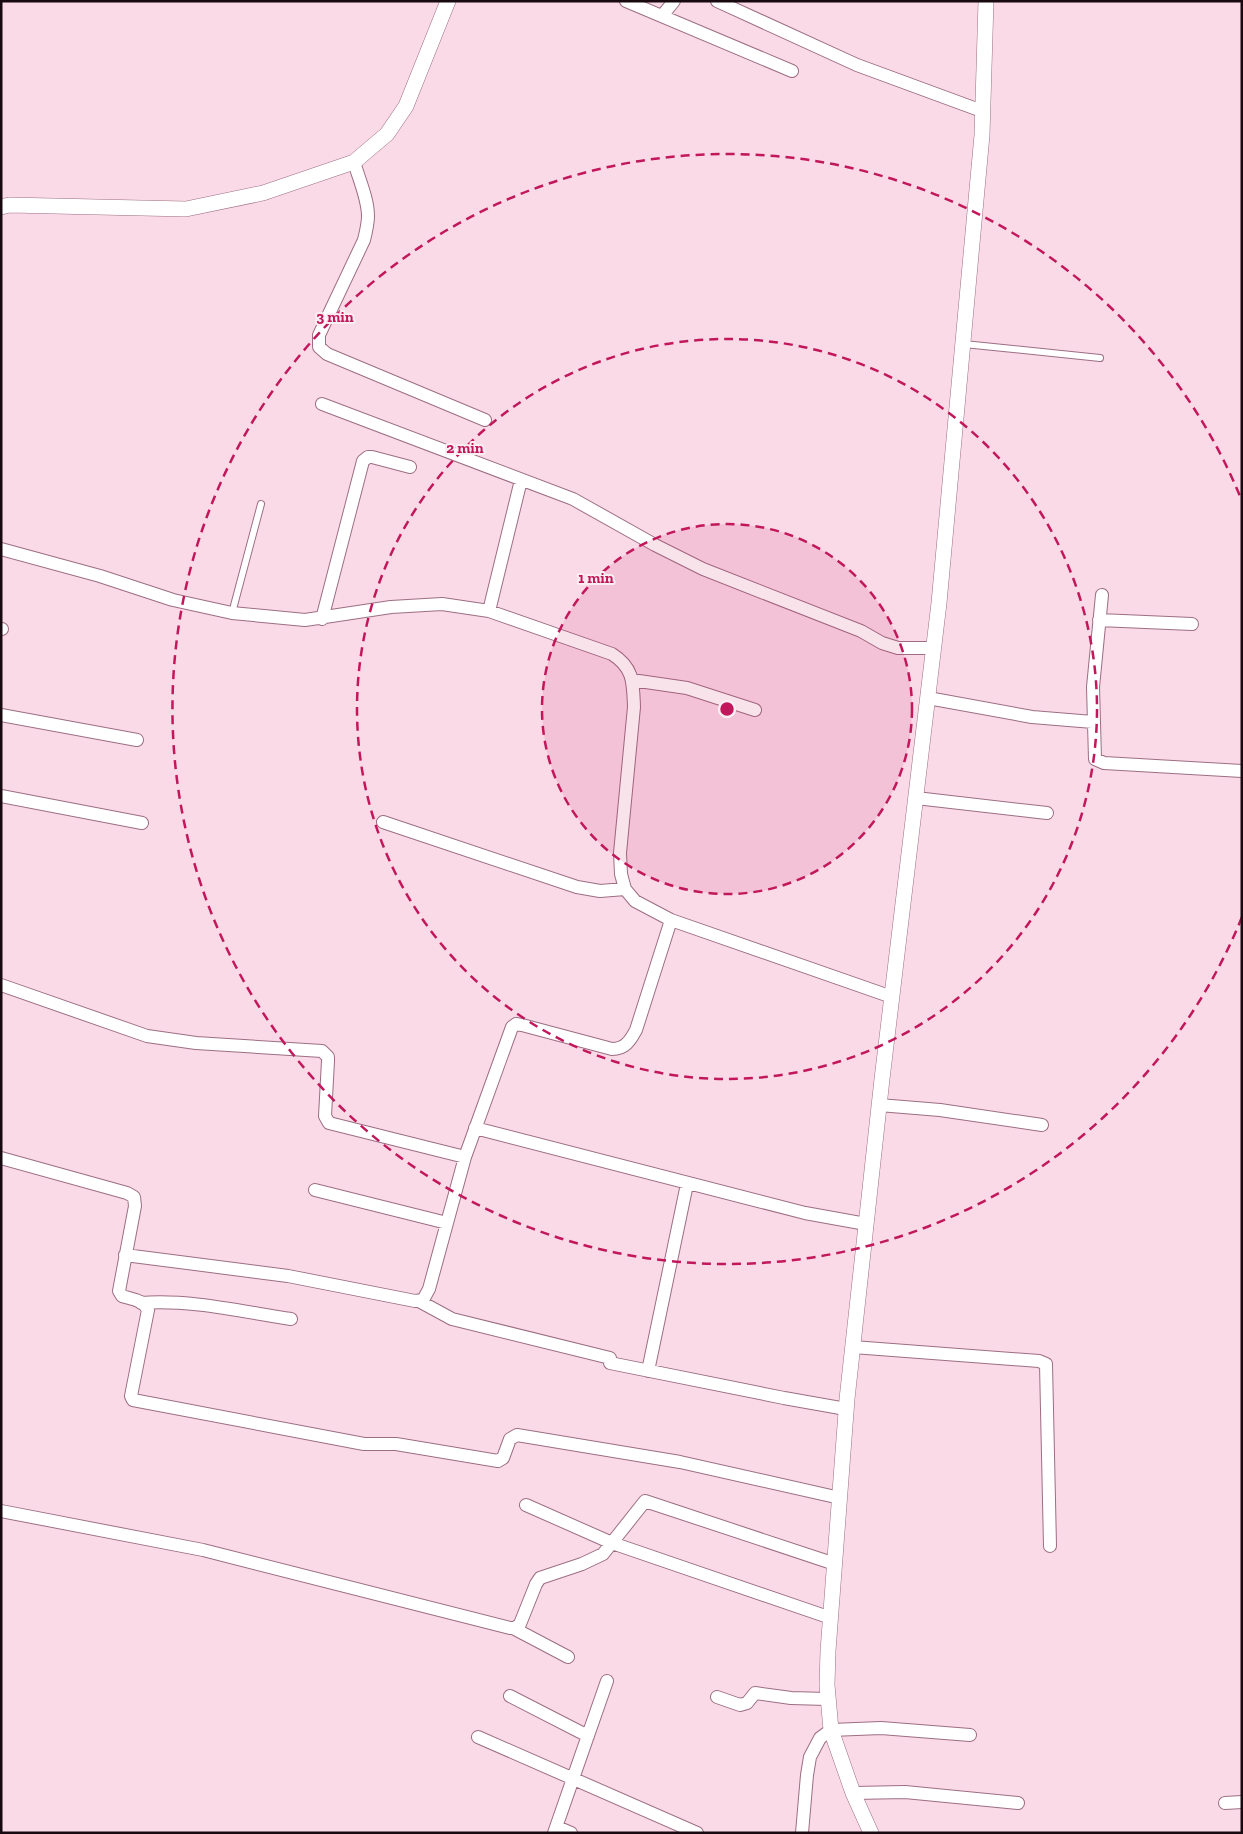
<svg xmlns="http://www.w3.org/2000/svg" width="1243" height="1834" viewBox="0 0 1243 1834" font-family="'Zilla Slab',serif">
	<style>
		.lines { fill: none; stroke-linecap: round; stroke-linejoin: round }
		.service-casing { stroke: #9d6e83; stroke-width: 8 }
		.minor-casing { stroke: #9d6e83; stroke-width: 14 }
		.tertiary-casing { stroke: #9d6e83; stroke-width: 16 }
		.service { stroke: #fff; stroke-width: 6 }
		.minor { stroke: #fff; stroke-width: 12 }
		.tertiary { stroke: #fff; stroke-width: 15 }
		.ring { fill: none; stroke: #c2185b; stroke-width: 2.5; stroke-dasharray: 9 6 }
		.centre { fill: #c2185b; stroke: #f9eef2; stroke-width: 2.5 }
		.ring-label { font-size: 15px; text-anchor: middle; font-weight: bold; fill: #c2185b; stroke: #f9eef2; stroke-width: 4; stroke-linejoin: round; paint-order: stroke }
	</style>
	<rect width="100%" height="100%" fill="#fadae7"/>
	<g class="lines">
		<!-- service casing -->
		<g class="service-casing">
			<path id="service" d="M964,344L1100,358
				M232,613L261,504"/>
		</g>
		<!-- minor casing -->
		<g class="minor-casing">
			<path id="minor" d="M626,1L792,71
				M717,1L857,65L982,111
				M662,16L674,1
				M354,162C359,179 368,199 368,216C368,224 366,232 364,240L319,335V347L327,354L485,420
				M322,404L573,499L655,545L703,569L861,631L882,643L898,648H934
				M1,549L100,576L173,600L232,613L305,620L391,607L442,604L489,611L612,654C634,668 633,683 634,707L620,853L621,874L625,889L635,901L671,920L892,997
				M1102,595L1093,687L1095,759L1104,763L1242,771
				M489,611L521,480
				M322,619L363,461L368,457H372L410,467
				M1099,620L1192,624
				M1,629H2
				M632,680L687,688L755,710
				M928,698L1032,717L1093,722
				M1,715L137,740
				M1,796L142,823
				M916,798L1047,813
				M383,822L577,887L600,891L625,889
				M1,985L147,1036L196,1043L322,1051L328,1057V1061L325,1116L329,1123L465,1157
				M879,1105L940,1110L1042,1125
				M475,1128L805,1213L866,1224
				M1,1158L127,1193L134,1197L135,1206L119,1291L122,1296C131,1299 144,1300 148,1310L131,1396L133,1400L364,1444H396L498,1461L503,1458L510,1439L517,1435L680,1462L840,1498
				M315,1190L447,1223
				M125,1255L288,1276L415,1301L423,1300L429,1289L465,1157L512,1027L516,1024L522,1025L612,1049C625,1049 630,1041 636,1030L671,920
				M419,1301L452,1319L610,1358
				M141,1303C189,1299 244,1312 291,1319
				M853,1347L1039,1361L1046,1364L1050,1546
				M610,1363L784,1398L846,1409
				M648,1371L687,1184
				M526,1505L612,1543L831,1618
				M1,1511L203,1550L510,1628H515L520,1624L536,1584L540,1578L582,1564L603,1554L645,1501L835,1564
				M513,1628L568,1657
				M510,1696L588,1736
				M717,1697L740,1705L747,1703L755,1693L791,1698L827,1699
				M478,1737L697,1833
				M853,1793L905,1792L1018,1803
				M1225,1803L1242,1802
				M557,1827L571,1833
				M554,1833L607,1681
				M802,1833L807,1775L810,1757L820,1738L831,1730L881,1728L970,1735"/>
		</g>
		<!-- tertiary casing -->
		<g class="tertiary-casing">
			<path id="tertiary" d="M1,207L9,205L186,209L263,193L354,162L387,134L406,106L448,1
				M871,1833L853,1793L831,1730L827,1685L828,1651L847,1399L882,1079L939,603L982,135L986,1"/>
		</g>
		<!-- service -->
		<use href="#service" class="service"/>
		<!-- minor -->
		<use href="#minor" class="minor"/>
		<!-- tertiary -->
		<use href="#tertiary" class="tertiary"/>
	</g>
	<!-- distance rings -->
	<circle cx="727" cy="709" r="185" fill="#c2185b" fill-opacity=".12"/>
	<g class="ring">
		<circle cx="727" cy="709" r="185"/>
		<circle cx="727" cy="709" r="370"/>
		<path d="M1242 917A555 555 0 1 1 1242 501"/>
	</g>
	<circle cx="727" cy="709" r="8" class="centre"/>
	<g class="ring-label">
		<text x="335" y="322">3 min</text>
		<text x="465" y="453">2 min</text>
		<text x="596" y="583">1 min</text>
	</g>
	<!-- border -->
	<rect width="1243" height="1834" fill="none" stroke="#18080f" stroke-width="5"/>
</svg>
